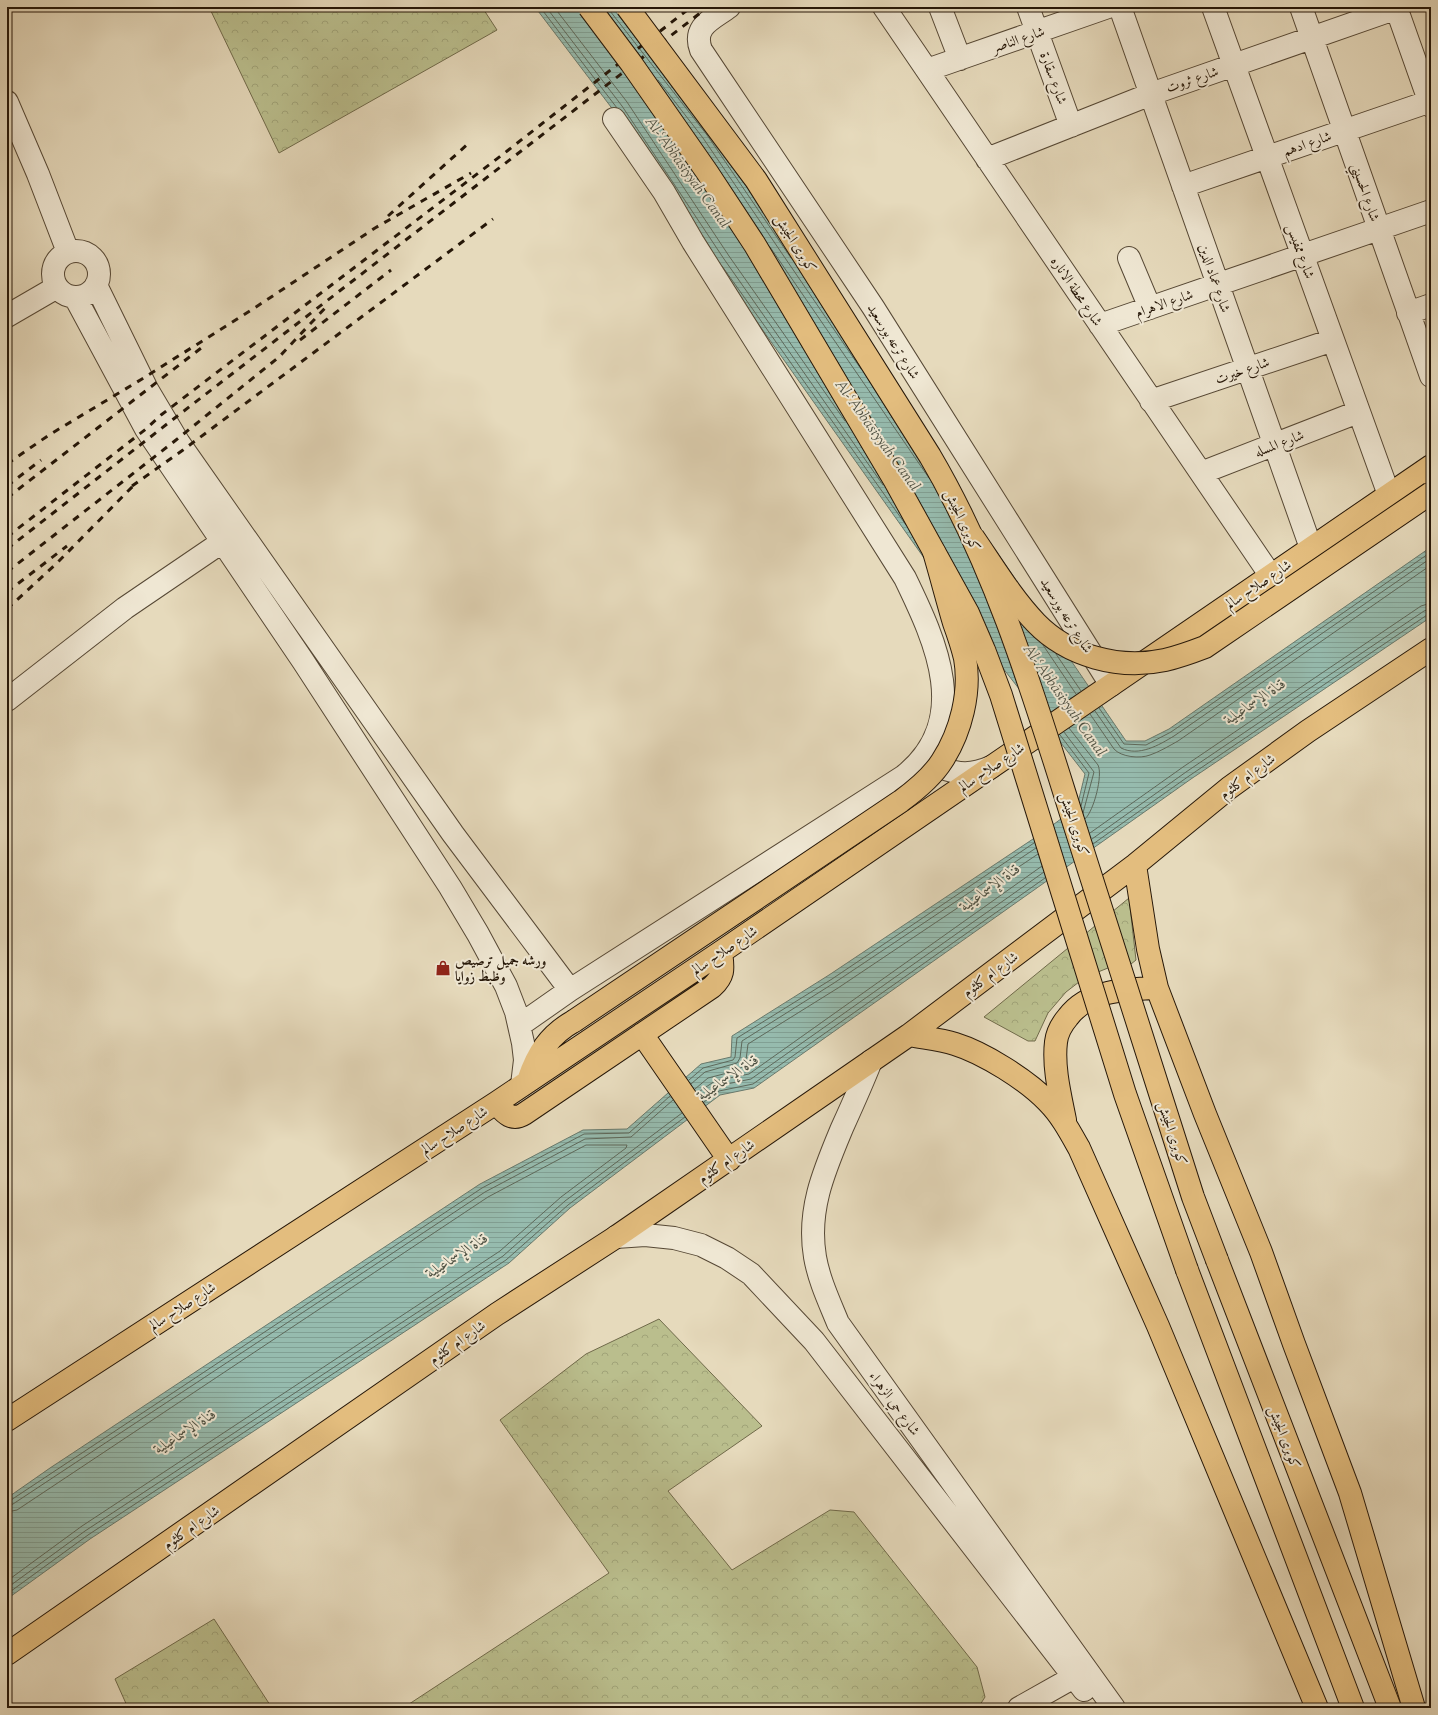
<svg xmlns="http://www.w3.org/2000/svg" width="1438" height="1715" viewBox="0 0 1438 1715" font-family="'Sorts Mill Goudy',Amiri,serif">
	<style>
		.forest { fill: url(#forest-crowns); stroke: #706a4a }
		.water { fill: url(#water-rules); stroke: #69796c }
		.lines { fill: none; stroke-linecap: round; stroke-linejoin: round }
		.shore { stroke: #5e695b; stroke-width: 1 }
		.minor-casing { stroke: #564835; stroke-width: 24 }
		.major-casing { stroke: #261708; stroke-width: 24 }
		.highway-casing { stroke: #261708; stroke-width: 24 }
		.minor { stroke: #efe7d3; stroke-width: 22 }
		.major { stroke: #e3bd7e; stroke-width: 22 }
		.highway { stroke: #e3bd7e; stroke-width: 22 }
		.rail { stroke: #261708; stroke-width: 3; stroke-dasharray: 7 7; stroke-linecap: butt }
		.major-bridge-casing { stroke: #261708; stroke-width: 24; stroke-linecap: butt }
		.highway-bridge-casing { stroke: #261708; stroke-width: 24; stroke-linecap: butt }
		.major-bridge { stroke: #e3bd7e; stroke-width: 22 }
		.highway-bridge { stroke: #e3bd7e; stroke-width: 22 }
		.labels { text-anchor: middle; stroke-width: 4; stroke-linejoin: round; paint-order: stroke }
		.street-label { font-size: 14px; fill: #261708; stroke: #efe7d3 }
		.poi-label { font-size: 14px; font-weight: bold; fill: #261708; stroke: #efe7d3; text-anchor: start }
		.water-label { font-size: 15px; font-style: italic; fill: #4d5042; stroke: #efe7d3 }
	</style>
	<defs>
		<pattern id="forest-crowns" width="20" height="18" patternUnits="userSpaceOnUse"><rect width="20" height="18" fill="#babe8d"/><path d="M2 6a3 3 0 1 1 6 0M12 15a3 3 0 1 1 6 0" fill="none" stroke="#a0a378"/></pattern>
		<pattern id="water-rules" width="6" height="5" patternUnits="userSpaceOnUse"><rect width="6" height="5" fill="#96bbae"/><path d="M0 2.5h6" fill="none" stroke="#81a094"/></pattern>
	</defs>
	<rect width="100%" height="100%" fill="#e6dabc"/>
	<filter id="stains"><feTurbulence type="fractalNoise" baseFrequency=".005" numOctaves="4"/><feColorMatrix values="0 0 0 0 .2 0 0 0 0 .09 0 0 0 0 .02 0 0 0 .5 -.17"/></filter>
	<radialGradient id="worn" r=".72"><stop offset=".6" stop-color="#630" stop-opacity="0"/><stop offset="1" stop-color="#630" stop-opacity=".3"/></radialGradient>
	<!-- forest -->
	<path class="forest" d="M209,7H482L497,30L279,153Z
		M1129,898L1136,960L1131,964L1108,968L1093,974L1079,982L1066,992L1048,1013L1035,1041H1028L984,1017Z
		M659,1319L762,1426L668,1491L732,1570L830,1510L854,1512L977,1667L985,1697L978,1708H403L609,1573L500,1420L586,1354Z
		M214,1619L272,1708H128L115,1679Z"/>
	<!-- water -->
	<path class="water" d="M535,7H612L710,133L1126,741H1145L1169,729L1431,547V617L1191,779L754,1088L720,1095L570,1208L509,1263L90,1539L7,1599V1498L50,1468L480,1184L583,1130L627,1129L701,1064L731,1057L732,1036L829,975L1042,833L1077,807L1085,774L992,654L716,264L614,111Z"/>
	<g class="lines">
		<!-- shore -->
		<path class="shore" d="M540,7L617,108
			M546,7L622,106L724,259L883,485
			M554,7L627,102L729,256L845,421
			M609,7L610,11L707,135L791,258
			M658,80L703,138L861,369
			M770,247L929,478
			M722,266L906,525
			M1043,645L1076,694
			M1056,654L1081,691
			M1099,708L1124,744L1146,745L1171,732L1431,552
			M1095,711L1121,748C1139,757 1159,745 1174,736L1431,558
			M1090,714L1114,749C1121,757 1140,759 1150,755C1159,752 1169,746 1178,741L1431,565
			M1069,728L1098,765C1103,775 1094,811 1085,819
			M1064,732L1094,772L1083,813
			M1060,735L1089,773L1081,806
			M1090,833L1183,767L1421,606L1431,603
			M1092,839L1186,772L1424,611L1431,609
			M1093,844L1189,776L1427,615L1431,614
			M689,1080L703,1068L733,1060L735,1057L737,1038L832,979L1034,843
			M691,1084L705,1072L737,1063L740,1058L742,1041L834,983L1036,848
			M695,1089L708,1078L735,1071L741,1068L746,1060L748,1044L838,988L1038,854
			M697,1093L715,1081L749,1074L1042,866
			M701,1098L717,1086L751,1079L1044,872
			M704,1102L719,1091L753,1084L1045,878
			M7,1501L11,1500L482,1188L584,1134L629,1133L670,1096
			M7,1506L13,1504L485,1192L585,1139L631,1137L673,1100
			M7,1512L17,1510L488,1197L586,1145H627L626,1148L561,1197L500,1251L82,1526L7,1581
			M7,1588L85,1531L503,1256L565,1201L682,1113
			M7,1594L88,1535L506,1260L568,1205L685,1117"/>
		<!-- minor casing -->
		<g class="minor-casing">
			<path id="minor" d="M729,7C713,19 692,26 701,50L873,307L1111,685
				M884,7L1271,576
				M940,7L960,59
				M1028,7L1071,126
				M1120,7L1311,548
				M1213,7L1389,495
				M1301,7L1431,376
				M1396,7L1431,106
				M927,70L1108,7
				M7,102L38,174L68,252
				M987,159L1151,94L1400,7
				M1183,186L1431,101
				M53 274a23 23 0 1 1 46 0a23 23 0 1 1-46 0Z
				M1129,258L1150,308
				M96,285L147,389L179,443L453,834L570,990
				M75,297L146,429L303,661L450,887L478,934L506,986L516,1012L523,1043L525,1060L522,1085
				M1408,313L1431,305
				M7,316L57,287
				M1100,325L1431,211
				M1151,401L1333,340
				M1201,473L1358,412
				M7,700L125,608L222,542
				M926,755C944,774 967,778 991,767
				M520,1025L570,990L904,776C973,721 936,642 905,578L693,242L664,192L614,119
				M871,1061C862,1084 852,1106 842,1128C824,1171 807,1210 815,1257C819,1280 829,1301 838,1323L1114,1708
				M616,1237L645,1235L674,1238L701,1245L727,1258L751,1274L814,1341L1084,1690
				M1019,1708L1074,1677"/>
		</g>
		<!-- major casing -->
		<g class="major-casing">
			<path id="major" d="M1217,1260L1390,1708
				M1187,1270L1353,1708"/>
		</g>
		<!-- highway casing -->
		<g class="highway-casing">
			<path id="highway" d="M1135,865L1148,949L1157,988L1205,1114L1261,1252L1294,1344L1350,1493L1414,1708
				M642,1034L729,1160
				M909,1035C924,1038 940,1039 955,1044C984,1053 1027,1080 1048,1102C1061,1115 1070,1132 1079,1148L1158,1326L1317,1708
				M528,1081C537,1054 549,1035 574,1021
				M496,1103C504,1112 511,1122 524,1114L712,987C725,975 723,968 721,952
				M1065,1120C1060,1095 1053,1067 1056,1042C1057,1033 1062,1024 1068,1017C1088,990 1126,989 1157,988
				M7,1420L496,1103L721,952L1431,466
				M7,1654L497,1314L616,1237L909,1035L1135,865L1229,788L1308,731L1431,649"/>
		</g>
		<!-- minor -->
		<use href="#minor" class="minor"/>
		<!-- major -->
		<use href="#major" class="major"/>
		<!-- highway -->
		<use href="#highway" class="highway"/>
		<!-- rail -->
		<path class="rail" d="M388,216L470,142
			M300,340L391,270
			M7,464L49,435L142,379L253,309L375,228L471,173
			M7,486L41,460
			M132,486L183,450L493,219
			M7,498L205,345
			M7,537L146,429L161,415L502,155L691,7
			M7,549L167,424L708,7
			M7,572L176,440L279,357L327,306
			M7,592L67,546
			M7,609L57,563L136,483"/>
		<!-- major-bridge casing -->
		<g class="major-bridge-casing">
			<path id="major-bridge" d="M589,7L631,63L707,172L755,245L895,481L968,613L984,650L1001,695L1125,1094L1187,1270
				M627,7L756,180L930,456C996,568 1034,696 1073,820C1113,945 1153,1071 1193,1197L1217,1260"/>
		</g>
		<!-- highway-bridge casing -->
		<g class="highway-bridge-casing">
			<path id="highway-bridge" d="M973,537C993,566 1012,598 1036,623C1068,656 1119,670 1165,660C1178,657 1192,652 1205,647L1431,493
				M574,1021L901,801C916,790 932,777 942,761C961,732 971,692 965,658C962,646 958,634 954,623C947,599 941,576 934,552"/>
		</g>
		<!-- major-bridge -->
		<use href="#major-bridge" class="major-bridge"/>
		<!-- highway-bridge -->
		<use href="#highway-bridge" class="highway-bridge"/>
	</g>
	<!-- icons -->
	<defs>
		<g id="shop-bare" transform="scale(1.2)"><path d="M-5-2.5h2.3a2.7 3.5 0 0 1 5.4 0H5L5.5 6h-11ZM-1.5-2.5h3a1.5 2.3 0 0 0-3 0Z" fill="#8f2418" stroke="#efe7d3" stroke-width="2.5" paint-order="stroke"/></g>
	</defs>
	<g fill-rule="evenodd">
		<use href="#shop-bare" x="443" y="968"/>
	</g>
	<g class="labels">
		<!-- street labels -->
		<g class="street-label">
			<text transform="translate(1018 39) rotate(-19)" y="5">شارع الناصر</text>
			<text transform="translate(1054 78) rotate(70)" y="5">شارع سقارة</text>
			<text transform="translate(1192 79) rotate(-19)" y="5">شارع ثروت</text>
			<text transform="translate(1307 143) rotate(-19)" y="5">شارع ادهم</text>
			<text transform="translate(1366 192) rotate(71)" y="5">شارع الحسيني</text>
			<text transform="translate(796 243) rotate(58)" y="5">كوبرى الجيش</text>
			<text transform="translate(1301 251) rotate(70)" y="5">شارع ممفيس</text>
			<text transform="translate(1215 278) rotate(71)" y="5">شارع عماد الدين</text>
			<text transform="translate(1077 291) rotate(56)" y="5">شارع محطة الاناره</text>
			<text transform="translate(1164 303) rotate(-19)" y="5">شارع الاهرام</text>
			<text transform="translate(894 341) rotate(58)" y="5">شارع ترعه بورسعيد</text>
			<text transform="translate(1242 370) rotate(-19)" y="5">شارع خيرت</text>
			<text transform="translate(1279 443) rotate(-21)" y="5">شارع المسله</text>
			<text transform="translate(963 520) rotate(65)" y="5">كوبرى الجيش</text>
			<text transform="translate(1258 584) rotate(-34)" y="5">شارع صلاح سالم</text>
			<text transform="translate(1067 615) rotate(58)" y="5">شارع ترعه بورسعيد</text>
			<text transform="translate(991 767) rotate(-34)" y="5">شارع صلاح سالم</text>
			<text transform="translate(1247 776) rotate(-37)" y="5">شارع ام كلثوم</text>
			<text transform="translate(1075 824) rotate(72)" y="5">كوبرى الجيش</text>
			<text transform="translate(724 950) rotate(-34)" y="5">شارع صلاح سالم</text>
			<text transform="translate(990 974) rotate(-37)" y="5">شارع ام كلثوم</text>
			<text transform="translate(454 1130) rotate(-33)" y="5">شارع صلاح سالم</text>
			<text transform="translate(1173 1133) rotate(72)" y="5">كوبرى الجيش</text>
			<text transform="translate(726 1161) rotate(-35)" y="5">شارع ام كلثوم</text>
			<text transform="translate(182 1306) rotate(-33)" y="5">شارع صلاح سالم</text>
			<text transform="translate(457 1342) rotate(-35)" y="5">شارع ام كلثوم</text>
			<text transform="translate(895 1403) rotate(54)" y="5">شارع حي الزهراء</text>
			<text transform="translate(1285 1437) rotate(69)" y="5">كوبرى الجيش</text>
			<text transform="translate(191 1527) rotate(-35)" y="5">شارع ام كلثوم</text>
		</g>
		<!-- poi labels -->
		<g class="poi-label">
			<text x="455" y="965">ورشه جميل ترصيص<tspan x="455" dy="16">وظبط زوايا</tspan></text>
		</g>
		<!-- water labels -->
		<g class="water-label">
			<text transform="translate(688 172) rotate(54)" y="5">Al-ʿAbbāsiyyah Canal</text>
			<text transform="translate(878 435) rotate(54)" y="5">Al-ʿAbbāsiyyah Canal</text>
			<text transform="translate(1065 700) rotate(55)" y="5">Al-ʿAbbāsiyyah Canal</text>
			<text transform="translate(1255 701) rotate(-34)" y="5">قناة الإسماعيلية</text>
			<text transform="translate(990 887) rotate(-36)" y="5">قناة الإسماعيلية</text>
			<text transform="translate(728 1077) rotate(-34)" y="5">قناة الإسماعيلية</text>
			<text transform="translate(457 1255) rotate(-33)" y="5">قناة الإسماعيلية</text>
			<text transform="translate(185 1431) rotate(-33)" y="5">قناة الإسماعيلية</text>
		</g>
	</g>
	<!-- margin -->
	<rect width="1438" height="1715" fill="none" stroke="#e6dabc" stroke-width="24"/>
	<rect x="8" y="8" width="1422" height="1699" fill="none" stroke="#261708" stroke-width="2"/>
	<rect x="12" y="12" width="1414" height="1691" fill="none" stroke="#261708"/>
	<rect width="100%" height="100%" filter="url(#stains)"/>
	<rect width="100%" height="100%" fill="url(#worn)"/>
</svg>
